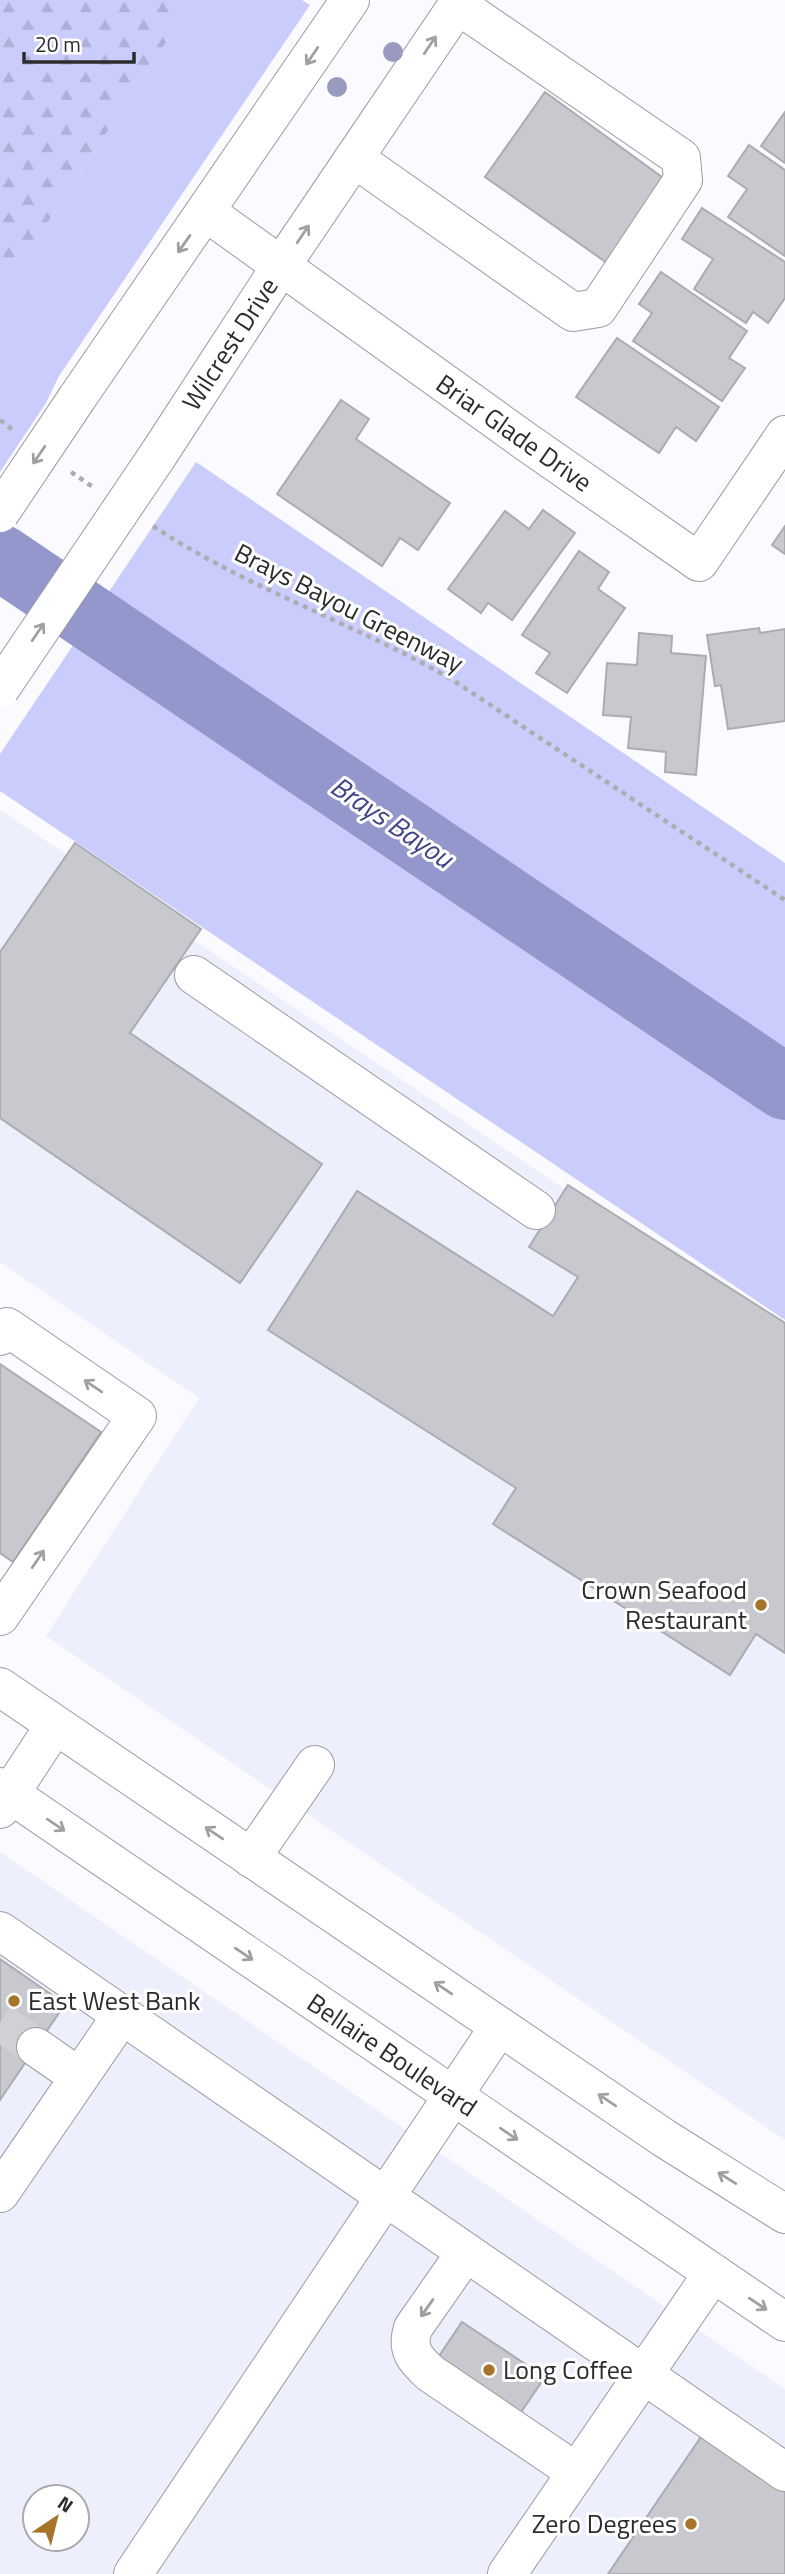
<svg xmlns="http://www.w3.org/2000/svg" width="785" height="2574" viewBox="0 0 785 2574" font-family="'Titillium Web',sans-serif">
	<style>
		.built { fill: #eeeffd; fill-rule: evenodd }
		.grass { fill: #cacdfc }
		.forest { fill: url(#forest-firs) }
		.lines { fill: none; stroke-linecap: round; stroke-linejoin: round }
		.river { stroke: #9497cc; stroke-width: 66 }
		.building { fill: #c8c9cf; stroke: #abacb2; stroke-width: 2 }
		.minor-tunnel { stroke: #d1d1d5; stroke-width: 38; stroke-dasharray: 38 19; stroke-linecap: butt }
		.minor-casing { stroke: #9b9ba2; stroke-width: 40 }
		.major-casing { stroke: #9b9ba2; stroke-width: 40 }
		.path { stroke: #adadb1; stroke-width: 4.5; stroke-dasharray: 5 5; stroke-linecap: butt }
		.minor { stroke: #fff; stroke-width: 38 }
		.major { stroke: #fff; stroke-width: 38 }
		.major-bridge-casing { stroke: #9b9ba2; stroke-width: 40; stroke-linecap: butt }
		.major-bridge { stroke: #fff; stroke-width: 38 }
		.tree { fill: #9a99c0 }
		.oneway { stroke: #a0a0a1 }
		.poi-dot { fill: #a7742c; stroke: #fff; stroke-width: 2.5 }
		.labels { text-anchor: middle; stroke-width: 6; stroke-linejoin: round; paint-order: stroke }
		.street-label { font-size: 26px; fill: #2c2c2f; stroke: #fff }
		.poi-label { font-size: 26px; fill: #2c2c2f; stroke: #fff; text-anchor: end }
		.water-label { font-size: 28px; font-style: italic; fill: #444285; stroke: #fff }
	</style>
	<defs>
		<pattern id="forest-firs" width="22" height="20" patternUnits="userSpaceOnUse" patternTransform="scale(1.75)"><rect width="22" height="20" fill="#cacdfc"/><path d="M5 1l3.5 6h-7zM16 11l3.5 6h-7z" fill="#aeb0d8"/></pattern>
	</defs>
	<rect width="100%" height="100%" fill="#fafaff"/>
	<!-- built -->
	<path class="built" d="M0,810L785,1337V2140L46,1636L199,1398L0,1262Z
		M0,1852L785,2389V2574H0ZM35,2497H77V2539H35Z"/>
	<!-- grass -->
	<path class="grass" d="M187,0H302L310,5L59,376L46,403L0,472V295L182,18Z
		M196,462L785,863V1320L0,791V754Z"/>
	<!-- forest -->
	<path class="forest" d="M0,0H187L182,18L0,295Z"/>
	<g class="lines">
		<!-- river -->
		<path class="river" d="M0,557L785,1087"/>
	</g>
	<!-- building -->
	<path class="building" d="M545,92L666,180L607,263L485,177Z
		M785,112V163L761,146Z
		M749,145L785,170V256L728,217L747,189L728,176Z
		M702,208L785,262V298L768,323L753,312L746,323L694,289L713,259L682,239Z
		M661,272L747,331L729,358L745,368L722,401L633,341L652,313L639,304Z
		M617,338L719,407L696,441L676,427L659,453L576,397Z
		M341,400L369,419L356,439L450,503L418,550L400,538L382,566L277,494Z
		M543,510L575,533L512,620L488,603L481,613L448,589L505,511L529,529Z
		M785,526V554L772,545Z
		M579,551L609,572L598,589L625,608L567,693L536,673L550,653L522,635Z
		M759,628L760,633L785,629V721L728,729L721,685L715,686L707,635Z
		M639,633L672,636L671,653L706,656L696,775L665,772L666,752L628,748L631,717L603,715L607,663L637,665Z
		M75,843L201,929L130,1033L322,1164L240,1283L0,1118V952Z
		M568,1185L785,1323V1653L756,1634L730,1675L493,1524L516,1488L268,1330L357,1191L553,1316L578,1277L529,1247Z
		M0,1364L101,1432L13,1562L0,1553Z
		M0,1959L65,2004L0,2100Z
		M462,2322L545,2377L517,2418L435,2362Z
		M705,2431L785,2485V2574H608Z"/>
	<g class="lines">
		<!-- minor-tunnel -->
		<path class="minor-tunnel" d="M0,2022L36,2047"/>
		<!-- minor casing -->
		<g class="minor-casing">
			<path id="minor" d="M354,158L573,312L598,308L683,180L681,158L458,5
				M206,212L525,441L699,562L785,435
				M194,975L536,1210
				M0,1336L7,1327L137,1416L0,1616
				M0,1809L55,1725
				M251,1858L315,1765
				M0,1931L785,2472
				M36,2047L79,2077
				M0,2193L122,2015
				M466,2252L413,2328C406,2350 415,2359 430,2373L576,2472
				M133,2574L499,2027
				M507,2574L713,2273"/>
		</g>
		<!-- major casing -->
		<g class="major-casing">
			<path id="major" d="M77,398L350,0
				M158,455L281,266L461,0
				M0,1687L664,2138L785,2214
				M0,1787L785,2322"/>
		</g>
		<!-- path -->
		<path class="path" d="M0,420L13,430
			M71,472L93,487
			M153,526C246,588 354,623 451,679L785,900"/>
		<!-- minor -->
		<use href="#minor" class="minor"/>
		<!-- major -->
		<use href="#major" class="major"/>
		<!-- major-bridge casing -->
		<g class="major-bridge-casing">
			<path id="major-bridge" d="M0,513L77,398
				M0,689L158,455"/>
		</g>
		<!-- major-bridge -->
		<use href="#major-bridge" class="major-bridge"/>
	</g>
	<!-- trees -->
	<g class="tree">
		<circle cx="393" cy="52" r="10"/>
		<circle cx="337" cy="87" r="10"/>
	</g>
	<!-- one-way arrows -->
	<defs><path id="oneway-shaft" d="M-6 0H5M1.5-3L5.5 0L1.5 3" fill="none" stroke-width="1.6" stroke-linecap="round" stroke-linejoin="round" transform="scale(1.75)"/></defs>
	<g class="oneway">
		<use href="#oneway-shaft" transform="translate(430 45) rotate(-56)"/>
		<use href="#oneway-shaft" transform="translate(312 56) rotate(124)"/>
		<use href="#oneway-shaft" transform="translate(303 234) rotate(-56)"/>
		<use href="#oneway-shaft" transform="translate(184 244) rotate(125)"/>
		<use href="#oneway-shaft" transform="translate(39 455) rotate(124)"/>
		<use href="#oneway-shaft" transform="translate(38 632) rotate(-56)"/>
		<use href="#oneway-shaft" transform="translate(93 1386) rotate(-146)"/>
		<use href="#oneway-shaft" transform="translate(38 1559) rotate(-56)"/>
		<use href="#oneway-shaft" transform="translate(56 1825) rotate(34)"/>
		<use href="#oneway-shaft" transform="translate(214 1833) rotate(-146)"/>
		<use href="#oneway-shaft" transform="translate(244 1954) rotate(34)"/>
		<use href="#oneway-shaft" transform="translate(443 1988) rotate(-146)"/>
		<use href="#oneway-shaft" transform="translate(607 2100) rotate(-146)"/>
		<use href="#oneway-shaft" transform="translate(509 2134) rotate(34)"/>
		<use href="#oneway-shaft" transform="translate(727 2178) rotate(-148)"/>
		<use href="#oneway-shaft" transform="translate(758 2304) rotate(34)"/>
		<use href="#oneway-shaft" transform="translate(427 2308) rotate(125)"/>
	</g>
	<!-- markers -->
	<g class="poi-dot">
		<circle cx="761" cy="1605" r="7"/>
		<circle cx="14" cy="2001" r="7"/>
		<circle cx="489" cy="2370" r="7"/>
		<circle cx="691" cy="2524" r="7"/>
	</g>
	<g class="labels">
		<!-- street labels -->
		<g class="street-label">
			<text transform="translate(230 344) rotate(-57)" y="9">Wilcrest Drive</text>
			<text transform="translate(514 433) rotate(35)" y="9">Briar Glade Drive</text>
			<text transform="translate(349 608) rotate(27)" y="9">Brays Bayou Greenway</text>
			<text transform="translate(392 2055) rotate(34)" y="9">Bellaire Boulevard</text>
		</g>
		<!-- poi labels -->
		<g class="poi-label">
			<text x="747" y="1599">Crown Seafood<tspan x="747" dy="30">Restaurant</tspan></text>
			<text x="28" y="2010" text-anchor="start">East West Bank</text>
			<text x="503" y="2379" text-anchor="start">Long Coffee</text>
			<text x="677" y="2533">Zero Degrees</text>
		</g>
		<!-- water labels -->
		<g class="water-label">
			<text transform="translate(392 822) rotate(34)" y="10">Brays Bayou</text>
		</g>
	</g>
	<!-- north arrow -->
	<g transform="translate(56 2518) rotate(35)"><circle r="33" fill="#ffffff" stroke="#ababac" stroke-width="2"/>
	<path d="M0-5L12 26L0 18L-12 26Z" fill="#a7742c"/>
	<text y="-10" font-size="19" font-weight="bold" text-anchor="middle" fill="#2c2c2f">N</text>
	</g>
	<!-- scale -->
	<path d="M24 52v10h110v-10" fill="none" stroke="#2c2c2f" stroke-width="3.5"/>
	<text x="35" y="52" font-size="21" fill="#2c2c2f" stroke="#ffffff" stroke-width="5" paint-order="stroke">20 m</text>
</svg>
